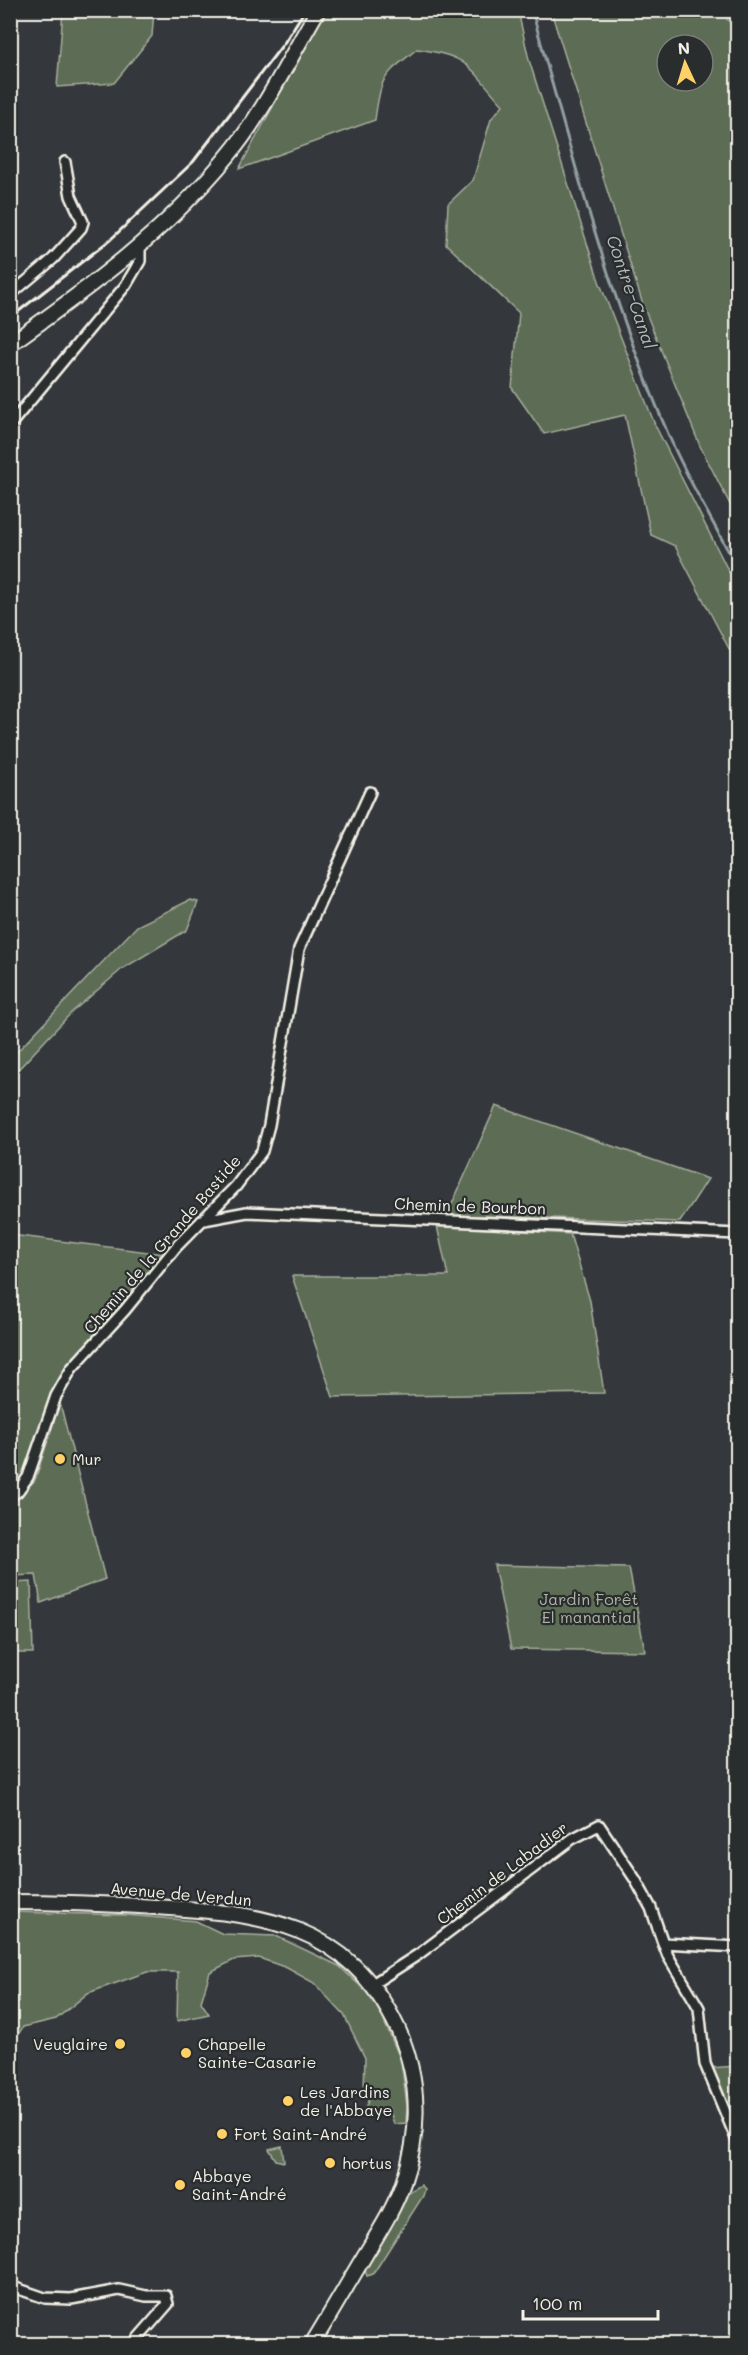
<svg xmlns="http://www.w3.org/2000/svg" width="748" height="2355" viewBox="0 0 748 2355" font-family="Mali,sans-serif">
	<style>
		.green { fill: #5b6c55; stroke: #a8ae9e; stroke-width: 1.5; fill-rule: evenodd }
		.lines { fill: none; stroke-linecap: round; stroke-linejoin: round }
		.stream { stroke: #929fa2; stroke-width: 3 }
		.minor-casing { stroke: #f4f1e8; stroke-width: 14 }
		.secondary-casing { stroke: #f4f1e8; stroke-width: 18 }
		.minor { stroke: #2a2d2e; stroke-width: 9 }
		.secondary { stroke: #2a2d2e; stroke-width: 14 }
		.rail { stroke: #f4f1e8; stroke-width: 3 }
		.poi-dot { fill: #ffd166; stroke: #2a2d2e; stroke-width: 2 }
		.labels { text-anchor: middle; stroke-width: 4.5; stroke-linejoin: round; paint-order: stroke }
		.street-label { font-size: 16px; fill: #f4f1e8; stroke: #2a2d2e }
		.poi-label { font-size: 16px; fill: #f4f1e8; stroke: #2a2d2e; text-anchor: start }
		.park-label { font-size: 16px; fill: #afb5a6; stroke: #2a2d2e }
		.water-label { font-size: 18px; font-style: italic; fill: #b2baba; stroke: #2a2d2e }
	</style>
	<rect width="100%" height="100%" fill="#34373b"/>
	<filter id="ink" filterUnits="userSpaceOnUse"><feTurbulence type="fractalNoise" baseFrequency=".0167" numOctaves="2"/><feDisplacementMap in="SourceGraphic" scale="12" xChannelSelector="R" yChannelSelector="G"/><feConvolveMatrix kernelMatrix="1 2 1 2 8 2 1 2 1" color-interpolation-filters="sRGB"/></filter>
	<g filter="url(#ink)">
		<!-- green -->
		<path class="green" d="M63,11H154L152,36L114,83L57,87Z
			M325,11H518L529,60L599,281L655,425L737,588V664L675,546L651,535L625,415L544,434L512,388L519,313L446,244L448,204L473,180L491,119L503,105C469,68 471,56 417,49C383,77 381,74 375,120L239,169Z
			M551,11H721L737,32V518L700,446L644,308ZM667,45H703V81H667Z
			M190,900L198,902L187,930L122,969L72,1012L11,1077V1058L137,926Z
			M496,1106L708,1179L680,1222L447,1215Z
			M437,1226L570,1234L590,1301L604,1393L333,1397L292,1276H448Z
			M11,1235L165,1254L58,1382L32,1463L25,1476L11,1489Z
			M60,1403L105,1579L41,1603L36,1575L11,1576L10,1522H14V1501L35,1480Z
			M494,1565L629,1568L645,1651L511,1649Z
			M31,1582L33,1653H11V1583Z
			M11,1912L126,1915L196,1921L223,1934L276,1936L339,1966L374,1999L401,2060L407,2106L406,2123L394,2124L389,2108L375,2115L364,2113L371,2092L364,2087L365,2058L344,2015L314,1983L287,1968L259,1958L234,1960L210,1972L201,2002L209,2014L177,2021L178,1972H147L88,1993L56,2019L23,2027L11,2045Z
			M737,2066V2136L709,2068Z
			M282,2146L284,2162L276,2160L269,2149Z
			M421,2185L425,2189L423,2196L373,2274L367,2276L364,2268L407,2193Z"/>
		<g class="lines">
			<!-- stream -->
			<path class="stream" d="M532,10C571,154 610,299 669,436C688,481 715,525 738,569"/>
			<!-- minor casing -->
			<g class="minor-casing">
				<path id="minor" d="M10,295L53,259L81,228L83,222L71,196L65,162
					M10,425L126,285L140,261V247
					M204,1220L247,1212L738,1234
					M10,1495L17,1492L28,1477L56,1396L72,1368L125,1310L176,1247L236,1186L262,1151L269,1125L299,949L370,792
					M663,1943L668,1956L699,2008L705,2064L738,2143
					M371,1985L419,1954L572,1839L599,1825L635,1879L651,1908L663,1943L738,1947
					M10,2286L45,2298L71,2299L119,2290L146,2296H166L168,2304L133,2344"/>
			</g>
			<!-- secondary casing -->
			<g class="secondary-casing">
				<path id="secondary" d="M10,344C89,288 165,232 227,157C263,114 289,59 318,10
					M10,1902C59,1902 107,1904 155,1907C260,1913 348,1922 398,2029C420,2079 421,2132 403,2183C394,2209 379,2232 365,2255C347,2285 330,2315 312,2344"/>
			</g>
			<!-- minor -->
			<use href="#minor" class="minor"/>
			<!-- secondary -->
			<use href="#secondary" class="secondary"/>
			<!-- rail -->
			<path class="rail" d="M10,318L110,240L193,162L284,43L305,10"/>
		</g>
	</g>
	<!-- markers -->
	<g class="poi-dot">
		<circle cx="60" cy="1459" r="6"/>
		<circle cx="120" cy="2044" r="6"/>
		<circle cx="186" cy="2053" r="6"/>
		<circle cx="288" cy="2101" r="6"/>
		<circle cx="222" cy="2134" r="6"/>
		<circle cx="330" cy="2163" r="6"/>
		<circle cx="180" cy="2185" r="6"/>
	</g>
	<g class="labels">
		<!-- street labels -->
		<g class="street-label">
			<text transform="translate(470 1206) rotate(2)" y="6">Chemin de Bourbon</text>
			<text transform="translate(162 1244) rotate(-49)" y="6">Chemin de la Grande Bastide</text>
			<text transform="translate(502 1873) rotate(-37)" y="6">Chemin de Labadier</text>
			<text transform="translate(181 1894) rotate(5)" y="6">Avenue de Verdun</text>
		</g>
		<!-- poi labels -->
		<g class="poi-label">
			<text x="72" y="1465">Mur</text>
			<text x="108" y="2050" text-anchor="end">Veuglaire</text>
			<text x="198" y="2050">Chapelle<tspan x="198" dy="18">Sainte-Casarie</tspan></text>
			<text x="300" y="2098">Les Jardins<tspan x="300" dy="18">de l'Abbaye</tspan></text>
			<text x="234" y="2140">Fort Saint-André</text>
			<text x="342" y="2169">hortus</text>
			<text x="192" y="2182">Abbaye<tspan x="192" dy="18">Saint-André</tspan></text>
		</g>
		<!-- park labels -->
		<g class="park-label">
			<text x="589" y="1605">Jardin Forêt<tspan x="589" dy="18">El manantial</tspan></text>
		</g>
		<!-- water labels -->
		<g class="water-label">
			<text transform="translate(631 292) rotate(71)" y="6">Contre-Canal</text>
		</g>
	</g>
	<!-- margin -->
	<rect width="748" height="2355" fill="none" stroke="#2a2d2e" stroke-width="36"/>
	<rect x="18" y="18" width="712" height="2319" fill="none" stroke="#f4f1e8" stroke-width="2" filter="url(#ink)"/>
	<!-- north arrow -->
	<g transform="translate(685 63) rotate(356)"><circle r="28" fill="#2a2d2e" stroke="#7b7b78" stroke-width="1.5"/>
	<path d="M0-4.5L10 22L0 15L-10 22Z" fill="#ffd166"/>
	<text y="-9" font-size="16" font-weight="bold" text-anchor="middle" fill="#f4f1e8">N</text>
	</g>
	<!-- scale -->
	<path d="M523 2310v9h135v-9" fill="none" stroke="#f4f1e8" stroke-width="3"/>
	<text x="532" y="2310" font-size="18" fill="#f4f1e8" stroke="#2a2d2e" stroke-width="4.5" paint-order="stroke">100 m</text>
</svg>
